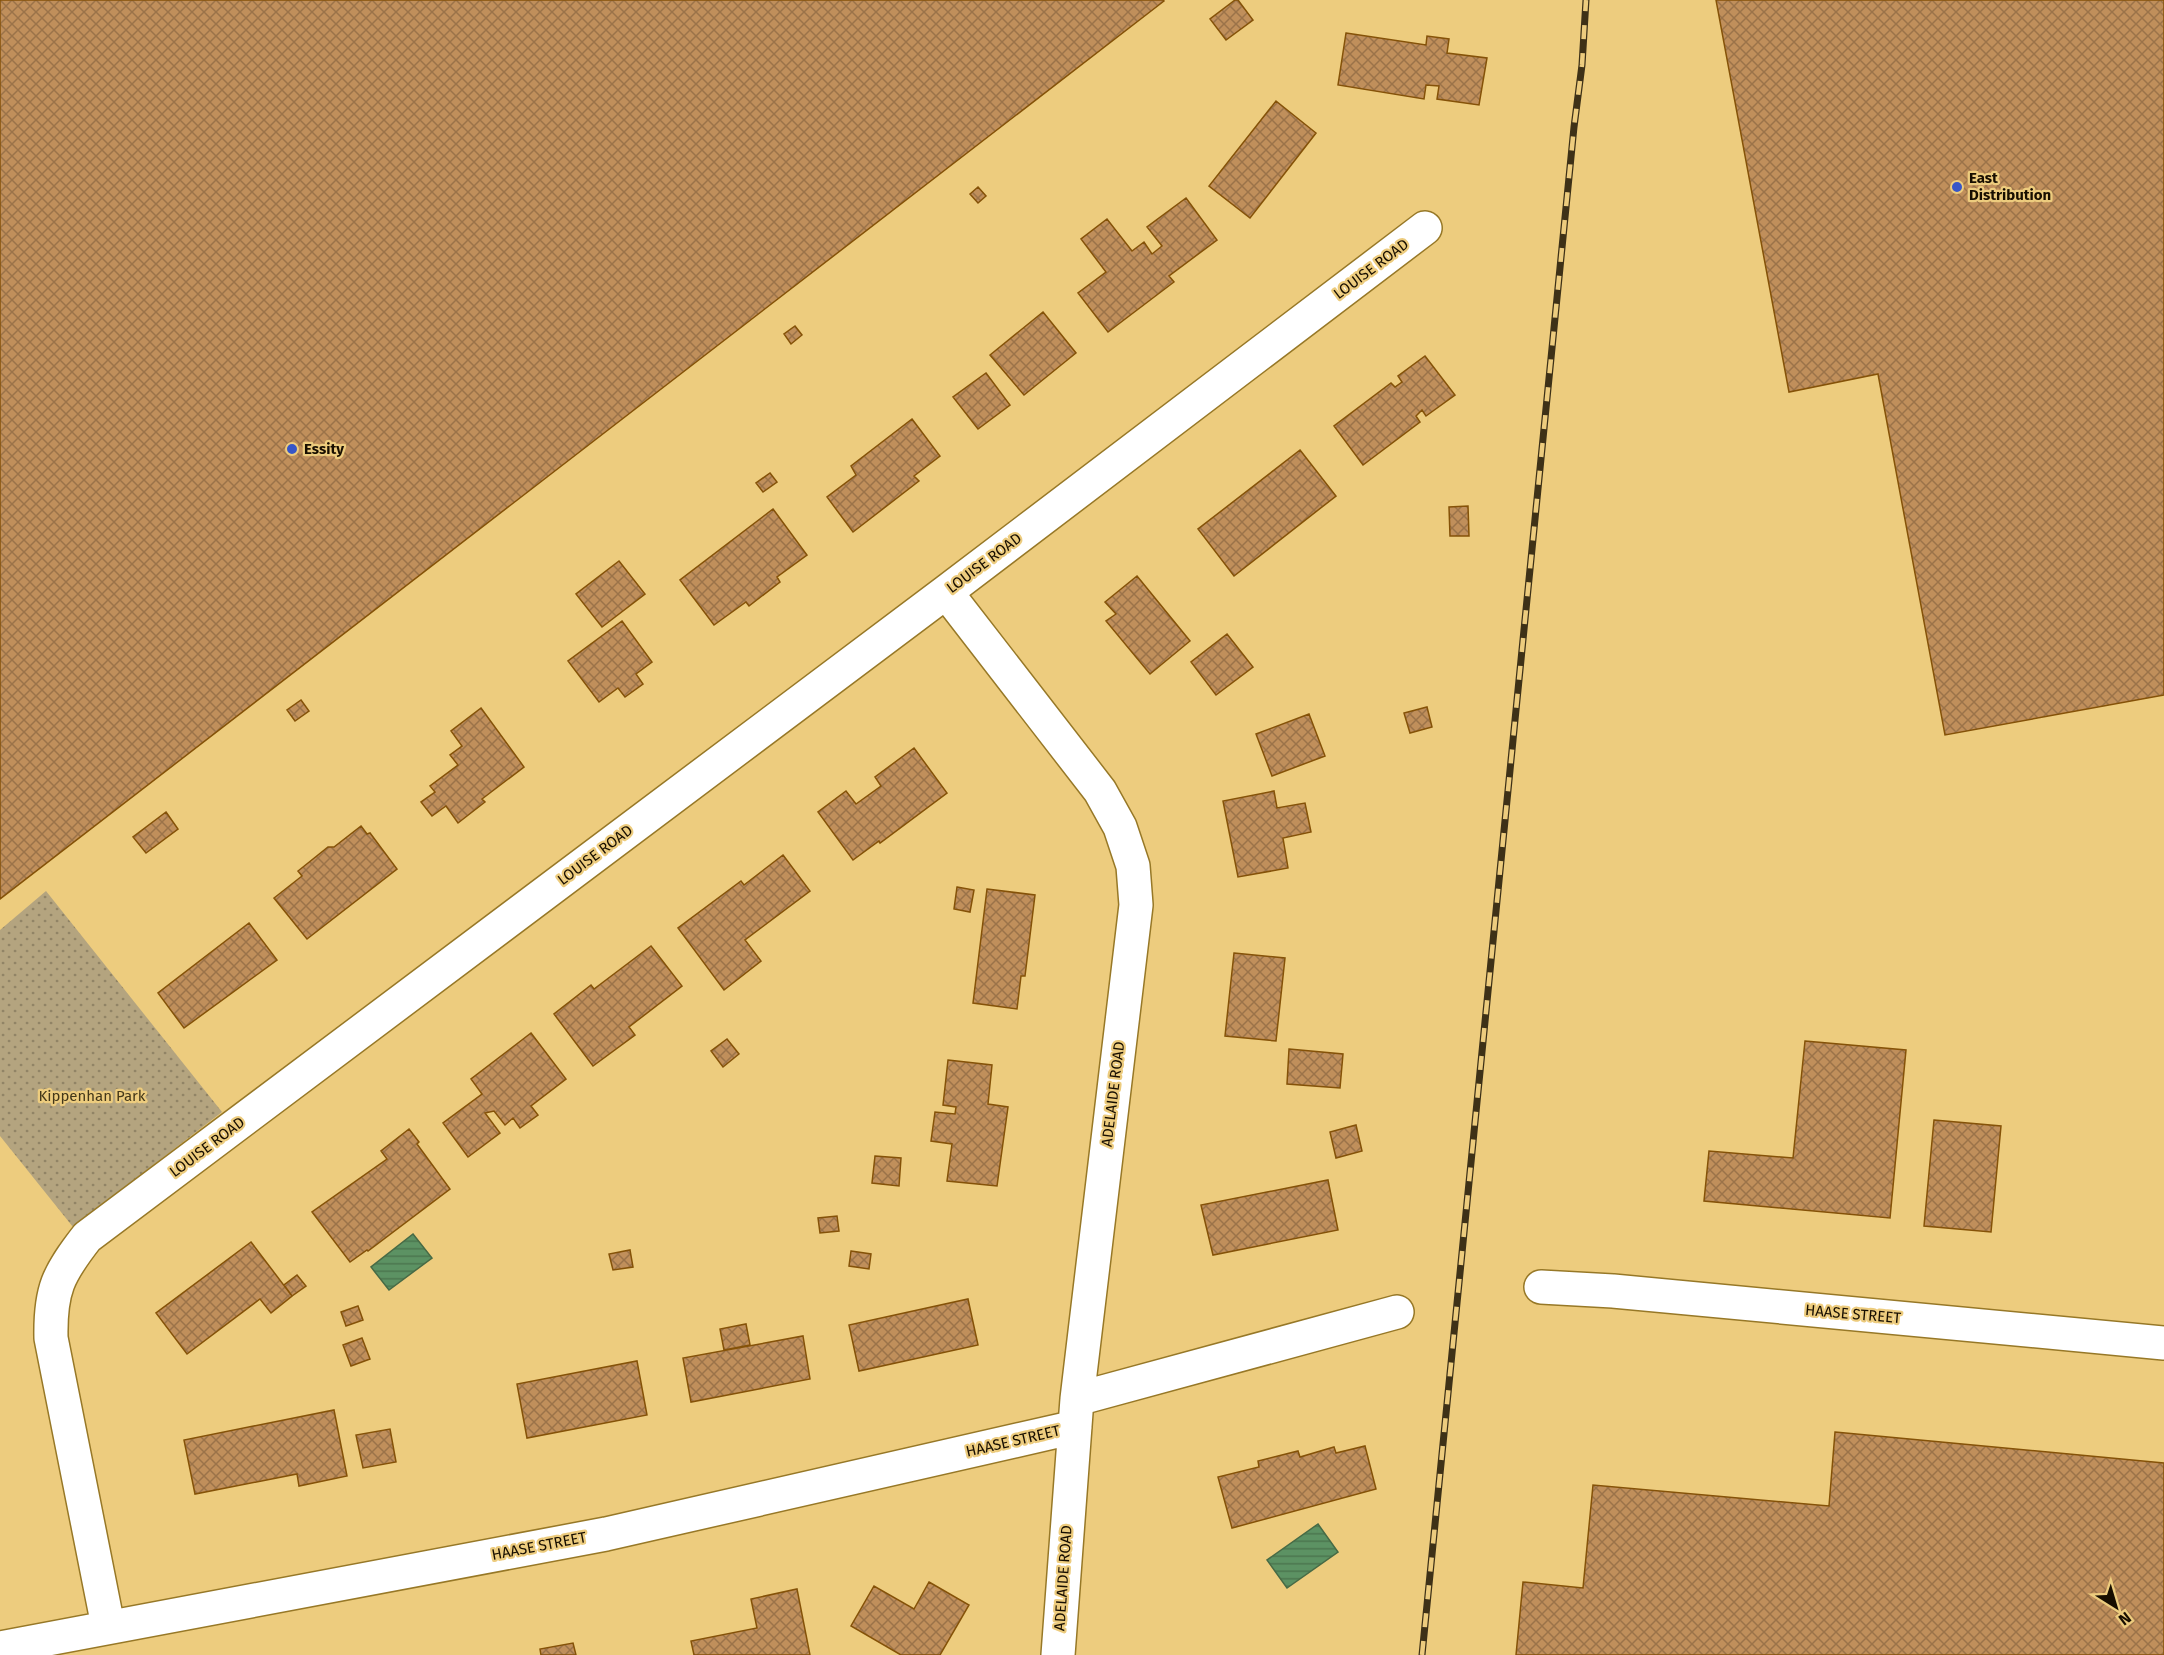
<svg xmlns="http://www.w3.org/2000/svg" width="2164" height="1655" viewBox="0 0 2164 1655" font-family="'Fira Sans',sans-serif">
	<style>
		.grass { fill: url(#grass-dots) }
		.water { fill: url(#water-rules); stroke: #476a45; stroke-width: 1.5 }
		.building { fill: url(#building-cross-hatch); stroke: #855208; stroke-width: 1.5 }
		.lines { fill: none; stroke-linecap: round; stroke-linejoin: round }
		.minor-casing { stroke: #977827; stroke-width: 36 }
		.minor { stroke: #fff; stroke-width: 33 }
		.rail-casing { stroke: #3e3117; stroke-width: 7 }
		.rail { stroke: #edcc7e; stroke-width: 4.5; stroke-dasharray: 14; stroke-linecap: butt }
		.poi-dot { fill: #3756c7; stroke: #edcc7e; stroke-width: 2 }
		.labels { text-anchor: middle; stroke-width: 4.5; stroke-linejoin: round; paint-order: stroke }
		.poi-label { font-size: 15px; font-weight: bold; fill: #170e00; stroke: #edcc7e; text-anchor: start }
		.street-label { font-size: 15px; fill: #170e00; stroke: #edcc7e }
		.park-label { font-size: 15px; fill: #433719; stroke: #edcc7e }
	</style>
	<defs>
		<pattern id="grass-dots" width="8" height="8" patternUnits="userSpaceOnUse" patternTransform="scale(1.5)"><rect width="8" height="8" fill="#b4a47f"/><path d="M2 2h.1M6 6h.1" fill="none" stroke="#918466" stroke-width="1.8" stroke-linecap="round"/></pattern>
		<pattern id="water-rules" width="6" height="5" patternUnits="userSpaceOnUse" patternTransform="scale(1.5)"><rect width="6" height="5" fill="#5c9263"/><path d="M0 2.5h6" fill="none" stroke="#4b764f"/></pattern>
		<pattern id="building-cross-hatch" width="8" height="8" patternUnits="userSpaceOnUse" patternTransform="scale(1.5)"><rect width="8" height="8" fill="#c08f5b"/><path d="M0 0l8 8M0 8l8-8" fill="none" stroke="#9b7349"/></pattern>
	</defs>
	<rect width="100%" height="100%" fill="#edcc7e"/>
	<!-- grass -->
	<path class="grass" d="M46,891L222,1112L73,1227L0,1136V930Z"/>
	<!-- water -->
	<path class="water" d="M413,1234L432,1258L389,1290L371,1267Z
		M1318,1524L1338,1552L1287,1588L1267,1560Z"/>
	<!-- building -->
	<path class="building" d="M0,0H1163L1164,1L0,899Z
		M1235,0H1238L1253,20L1226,40L1210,19Z
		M1716,0H2164V695L1945,735L1878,374L1789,392Z
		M1346,33L1426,45L1427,36L1449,39L1447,53L1487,58L1479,105L1437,99L1439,86L1426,85L1424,99L1338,85Z
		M1276,101L1316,133L1250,218L1209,186Z
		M978,187L986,196L978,203L970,194Z
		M1186,198L1217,240L1169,276L1174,282L1108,332L1078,293L1106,272L1081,239L1107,219L1132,251L1144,242L1152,254L1162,246L1147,227Z
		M1043,312L1076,353L1024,395L990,355Z
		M795,326L802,335L791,344L784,334Z
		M1425,356L1455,395L1426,416L1422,410L1416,416L1420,422L1363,465L1334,426L1391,383L1395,387L1402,382L1398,376Z
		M986,373L1010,405L978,429L953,397Z
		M912,419L940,456L914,476L919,481L853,532L827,497L856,475L851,466Z
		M1300,450L1336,496L1234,576L1198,529Z
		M770,473L777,482L763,492L756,483Z
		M1468,506L1469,536H1450L1449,507Z
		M773,509L807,555L777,577L780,582L749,606L746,602L714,625L680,580Z
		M619,561L645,594L602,627L576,594Z
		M1137,576L1190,641L1150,674L1106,621L1116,614L1105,602Z
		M622,621L652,662L636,674L643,684L625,697L618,688L599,702L568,661Z
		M1227,634L1253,667L1216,695L1191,662Z
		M301,700L309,711L295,721L287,710Z
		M1427,707L1432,727L1410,733L1404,713Z
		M481,708L524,767L482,799L485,802L458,823L446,806L432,816L421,802L435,792L430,786L458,765L450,755L462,746L451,731Z
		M1309,714L1325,756L1272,776L1256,734Z
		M914,748L947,793L880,843L879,841L853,860L818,812L846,791L856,804L881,786L875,777Z
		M1274,791L1277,808L1305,803L1311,832L1283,838L1288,868L1238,877L1223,801Z
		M166,812L178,829L146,853L133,837Z
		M361,826L367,834L370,833L397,869L307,939L274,898L302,876L298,871L328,847H334Z
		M783,855L810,891L745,940L761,961L724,990L678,928L741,881L744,885Z
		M957,887L974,890L970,912L954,909Z
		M987,889L1035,895L1025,976H1021L1017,1009L973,1003Z
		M249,923L277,960L184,1028L158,993Z
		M651,946L682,986L629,1027L635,1035L593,1066L554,1014L591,985L594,989Z
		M1234,953L1285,958L1276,1041L1225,1036Z
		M531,1033L566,1079L531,1106L538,1115L520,1128L513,1118L505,1125L494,1111L485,1113L500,1133L468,1157L443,1123L482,1094L471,1079Z
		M727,1039L739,1054L723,1067L711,1051Z
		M1805,1041L1906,1050L1890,1218L1704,1201L1709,1151L1793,1158Z
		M1289,1049L1343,1054L1340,1088L1287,1084Z
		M948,1060L992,1065L988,1104L1008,1107L997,1186L947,1181L952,1144L931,1141L935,1112L955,1114L956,1107L943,1105Z
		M1934,1120L2001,1126L1991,1232L1924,1226Z
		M1356,1125L1362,1151L1336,1158L1330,1132Z
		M409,1129L419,1142L417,1144L450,1189L368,1251L367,1250L350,1262L312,1212L387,1159L381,1151Z
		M875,1156L901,1158L899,1186L872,1183Z
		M1328,1180L1338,1230L1213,1255L1201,1205Z
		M837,1216L839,1231L820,1233L818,1218Z
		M251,1242L292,1296L271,1313L260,1299L187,1354L156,1313Z
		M630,1250L633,1267L613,1270L609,1254Z
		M851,1251L871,1254L869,1269L849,1266Z
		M297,1275L306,1286L292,1296L284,1285Z
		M968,1299L978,1345L859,1371L849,1325Z
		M358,1306L363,1320L346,1326L341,1312Z
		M746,1324L750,1345L724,1350L720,1329Z
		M803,1336L810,1379L691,1402L683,1358Z
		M362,1338L370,1359L351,1366L343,1345Z
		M637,1361L647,1415L527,1438L517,1384Z
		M334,1410L347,1476L299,1486L297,1474L195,1494L184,1440Z
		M390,1429L396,1462L363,1468L356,1435Z
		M1835,1432L2164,1463V1655H1516L1523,1582L1583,1588L1593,1485L1829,1506Z
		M1365,1446L1376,1489L1232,1528L1218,1477L1259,1467L1258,1461L1298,1451L1300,1457L1334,1447L1336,1453Z
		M929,1582L969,1605L940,1655H901L851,1626L874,1586L914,1609Z
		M797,1589L810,1655H694L691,1641L757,1628L751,1599Z
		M573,1643L576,1655H541L540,1649Z"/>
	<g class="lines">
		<!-- minor casing -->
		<g class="minor-casing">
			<path id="minor" d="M946,592L1100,791L1120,827L1133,866L1136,905L1077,1399L1058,1655
				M1541,1287L1613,1291L2164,1343
				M1077,1399L1397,1312
				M108,1626L51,1338C50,1290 58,1274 87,1237L946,592L1425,228
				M0,1648L606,1534L1075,1427"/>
		</g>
		<!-- minor -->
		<use href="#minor" class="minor"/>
		<!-- rail casing -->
		<g class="rail-casing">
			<path id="rail" d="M1422,1655L1574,127L1582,65L1586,0"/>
		</g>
		<!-- rail -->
		<use href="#rail" class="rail"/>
	</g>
	<!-- markers -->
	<g class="poi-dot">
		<circle cx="1957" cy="187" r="6"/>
		<circle cx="292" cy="449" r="6"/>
	</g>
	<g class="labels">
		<!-- poi labels -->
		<g class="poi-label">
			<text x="1969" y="183">East<tspan x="1969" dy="17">Distribution</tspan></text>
			<text x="304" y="454">Essity</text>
		</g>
		<!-- street labels -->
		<g class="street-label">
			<text transform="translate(1371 269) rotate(-37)" y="5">LOUISE ROAD</text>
			<text transform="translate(984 563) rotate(-37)" y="5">LOUISE ROAD</text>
			<text transform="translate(595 855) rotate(-37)" y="5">LOUISE ROAD</text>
			<text transform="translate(1113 1094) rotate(-83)" y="5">ADELAIDE ROAD</text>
			<text transform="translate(207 1147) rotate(-37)" y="5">LOUISE ROAD</text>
			<text transform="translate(1853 1314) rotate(5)" y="5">HAASE STREET</text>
			<text transform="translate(1013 1441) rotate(-13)" y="5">HAASE STREET</text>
			<text transform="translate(539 1546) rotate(-11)" y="5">HAASE STREET</text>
			<text transform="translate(1063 1578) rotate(-86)" y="5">ADELAIDE ROAD</text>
		</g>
		<!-- park labels -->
		<g class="park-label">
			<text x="92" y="1101">Kippenhan Park</text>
		</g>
	</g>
	<!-- north arrow -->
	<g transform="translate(2116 1607) rotate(143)" stroke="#edcc7e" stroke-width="4.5" paint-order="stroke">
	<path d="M0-4.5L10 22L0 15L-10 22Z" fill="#170e00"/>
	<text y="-9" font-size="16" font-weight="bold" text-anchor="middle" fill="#170e00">N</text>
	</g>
</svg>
